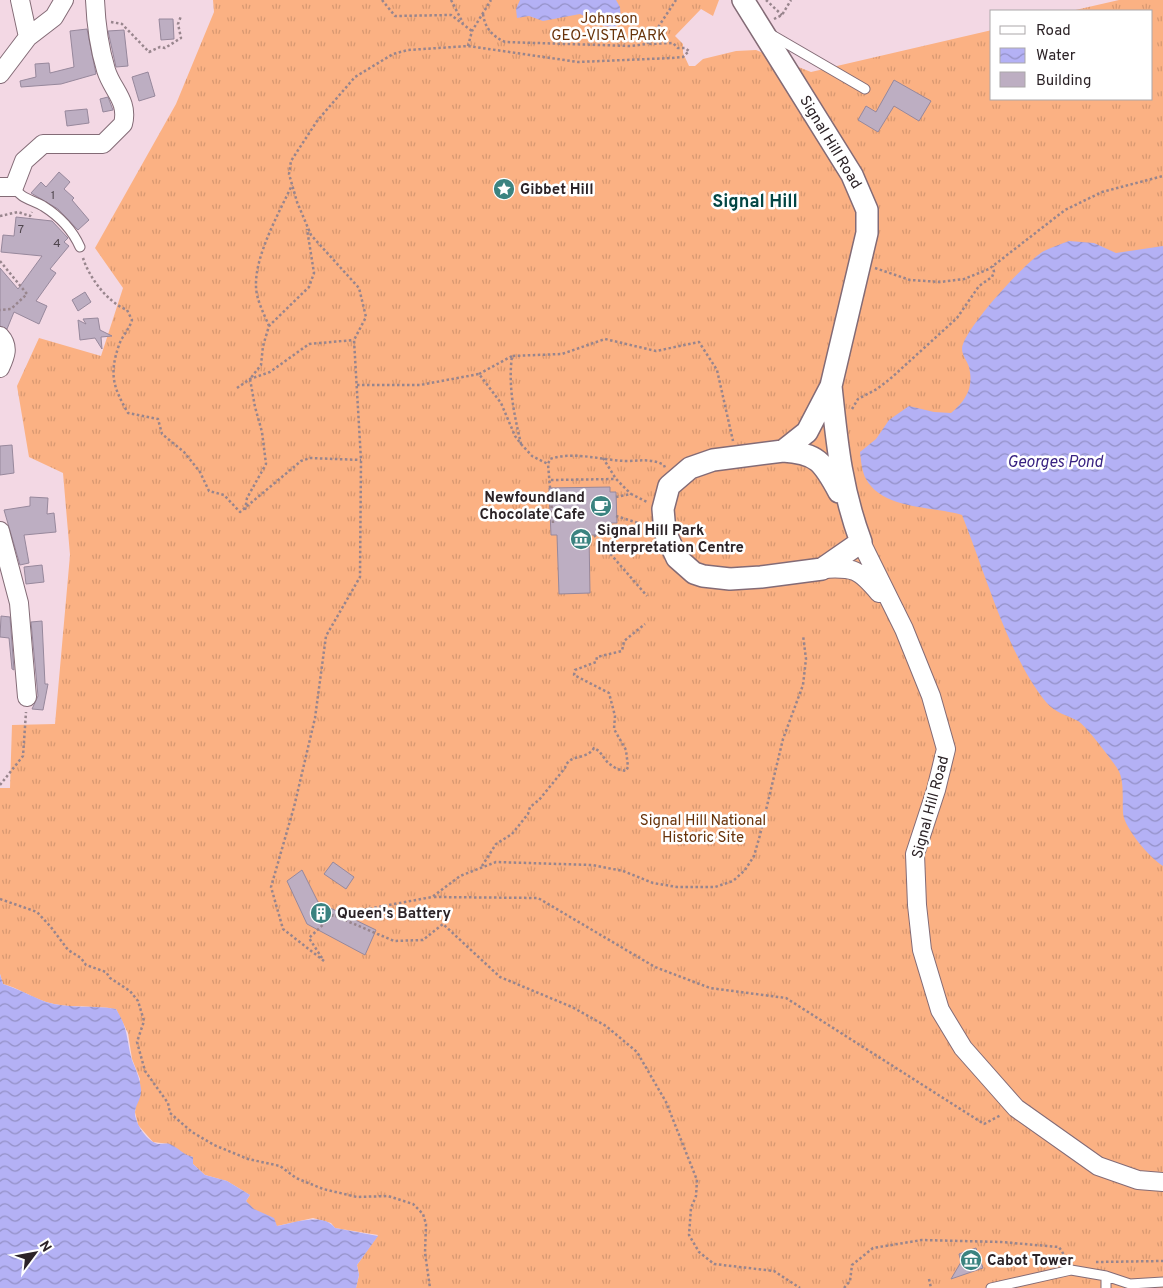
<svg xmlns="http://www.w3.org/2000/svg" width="1163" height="1288" viewBox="0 0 1163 1288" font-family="Overpass,sans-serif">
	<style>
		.grass { fill: url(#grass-tufts) }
		.water { fill: url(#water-waves) }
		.building { fill: #bdaec2; stroke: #97889c }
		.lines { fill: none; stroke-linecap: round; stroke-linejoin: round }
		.service-casing { stroke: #836b76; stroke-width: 11 }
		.minor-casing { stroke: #836b76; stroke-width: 20 }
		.tertiary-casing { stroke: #836b76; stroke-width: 24 }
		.path { stroke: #98858d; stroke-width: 2.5; stroke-dasharray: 2.5 2.5; stroke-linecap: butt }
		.service { stroke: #fff; stroke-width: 9 }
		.minor { stroke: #fff; stroke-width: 18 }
		.tertiary { stroke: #fff; stroke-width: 21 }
		.labels { text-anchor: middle; stroke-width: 5; stroke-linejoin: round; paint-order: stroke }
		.number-label { font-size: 12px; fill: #50464e }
		.park-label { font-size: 15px; fill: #68330a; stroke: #fff }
		.street-label { font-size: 15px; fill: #2c2327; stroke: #fff }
		.poi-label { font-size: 15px; font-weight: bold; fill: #2c2327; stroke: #fff; text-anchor: start }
		.water-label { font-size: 16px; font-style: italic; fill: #382282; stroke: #fff }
		.quarter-label { font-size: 18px; font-weight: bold; fill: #034644; stroke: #fff }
	</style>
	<defs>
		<pattern id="grass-tufts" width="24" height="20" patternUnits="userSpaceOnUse" patternTransform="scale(1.25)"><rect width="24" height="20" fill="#fbb183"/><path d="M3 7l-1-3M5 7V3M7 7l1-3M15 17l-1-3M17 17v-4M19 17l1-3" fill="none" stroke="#d79871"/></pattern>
		<pattern id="water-waves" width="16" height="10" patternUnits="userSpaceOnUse" patternTransform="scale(1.25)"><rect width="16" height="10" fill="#b4b1f5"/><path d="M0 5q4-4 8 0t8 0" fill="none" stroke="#9390c6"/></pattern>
	</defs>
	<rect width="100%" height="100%" fill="#f3d8e4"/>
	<!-- grass -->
	<path class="grass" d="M213,0H719L713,16L701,9L675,36L683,44V53L689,66H695L703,59L736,51L756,50L811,72L992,30V99H1152V11H1071L1119,0H1163V1288H356L359,1275L357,1265L378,1235L335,1228L331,1223L313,1218L277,1226L249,1206L246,1201L250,1195L227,1181L205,1175L193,1164V1157L186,1155L169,1144L153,1142L138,1125L135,1112L140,1079L132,1059L128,1033L116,1009C93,1005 70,1009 46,1002C32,997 18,988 3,984L0,974V788H10L12,725L55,724L70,555L63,473L29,457L17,386L39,338L101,356L123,288L95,248L176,104L214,12Z"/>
	<!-- water -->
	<path class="water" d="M520,0H616L620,7L621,20L615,27L604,26L580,14L543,21L529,16L517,18L516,9Z
		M1069,241L1094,243L1116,253L1163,246V866C1150,858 1124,828 1123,813C1122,799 1125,779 1117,768C1111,759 1086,726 1078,721C1067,715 1055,713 1046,702C1008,656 985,572 962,515C933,506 883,510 866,479C862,472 861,461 860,452L876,439L889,420L909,406L934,412L951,413C966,400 974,388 969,367C967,361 962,355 962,349C962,331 1027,260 1044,251C1052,247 1061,244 1069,241Z
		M0,974L3,984C18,989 33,997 46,1002C70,1009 93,1005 116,1009C129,1030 126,1039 132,1060C136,1070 140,1079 141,1089C142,1099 134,1106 135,1115C137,1126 147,1141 158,1144C162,1144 167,1143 170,1144C179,1148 183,1155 193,1157V1164L205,1175L227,1181L250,1195L246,1201L254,1209L274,1218L277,1226C294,1223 323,1212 335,1228L378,1236L357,1265L359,1275L356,1288H0Z"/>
	<!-- building -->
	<path class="building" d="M159,19H173L174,39L161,40Z
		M87,29L96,74L61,84L21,87L20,81L36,77L35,64L49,63L50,73L74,67L70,31Z
		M124,30L128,66L116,67L108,31Z
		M148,72L155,96L139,101L132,77Z
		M894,80L931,101L919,121L894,106L878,132L858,120L866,106L876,112Z
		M108,97L113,110L103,112L100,99Z
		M87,109L89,123L67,126L65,111Z
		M59,172L70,182L64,189L74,198L72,200L89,220L78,230L58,209L31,193L41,182L46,187Z
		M16,217L52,221L68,238L64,242L69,246L50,269L56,273L36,301L47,306L39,324L14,312L7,329L0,326V268L18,289L42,256L1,252L3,235L14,236Z
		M85,292L91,302L78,311L72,300Z
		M98,318L100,330L112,336L101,337L102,349L95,338L80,340L78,320L86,324L83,319Z
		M12,445L14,473L0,475V446Z
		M610,487V492H616L617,523H611L612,535H589L590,593L559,594L557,535H551L549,488Z
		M30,497L48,498L47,514L54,513L56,532L24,535L29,563L20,565L4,510L30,506Z
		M42,565L44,582L26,584L24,567Z
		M1,616L10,617L14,670L12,669L9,638L0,637Z
		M42,621L45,684H48L43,710L32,709L38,696L31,622Z
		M333,862L354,877L346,889L324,874Z
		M302,870L318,902L376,930L365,955L307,924L287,881Z
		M976,1248L983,1268L951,1279L961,1262L959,1254Z"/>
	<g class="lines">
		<!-- service casing -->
		<g class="service-casing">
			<path id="service" d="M772,35L865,89
				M14,187C21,199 31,199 43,206C59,216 72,229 80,247
				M991,1288L1071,1270L1106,1276
				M1106,1288V1276L1130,1284L1163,1282"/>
		</g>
		<!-- minor casing -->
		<g class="minor-casing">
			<path id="minor" d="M20,0L28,37
				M0,74L28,37L54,17L64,0
				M0,187H14L24,161L43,144H103L123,124C129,101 112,90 106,70C99,47 96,24 95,0
				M0,336C10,347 5,357 0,368
				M0,531L19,603L27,697
				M861,542L904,629L931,696L946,749L936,790L915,854L917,905L922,950L940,1010L963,1048L1016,1108L1098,1166L1138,1180L1163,1182
				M822,569C854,567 859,569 879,593"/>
		</g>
		<!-- tertiary casing -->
		<g class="tertiary-casing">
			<path id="tertiary" d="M743,0L852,175L867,210V233L831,386L807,432L783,451L713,460L690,468L669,486L663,509L665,532L677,558L694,573L703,576L730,579L761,577L822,569L861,542C841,488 837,443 831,386
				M783,451C817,453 823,462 839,492"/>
		</g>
		<!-- path -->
		<path class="path" d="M382,0L395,16L451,15L472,31
			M451,0L463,23
			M766,0L782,15
			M483,14C485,28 492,36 505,42L631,46L647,44L676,0
			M774,19L782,15L791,0
			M111,22L122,24L149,52L160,47L165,48L181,38L178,24L181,16
			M468,46L472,31L491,0
			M0,216L18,212L30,216L32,212
			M83,258C89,277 107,302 127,310L132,320C129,330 122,336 119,345C109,374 113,387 128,413L158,419L162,434L184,452L200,472L209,491L224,495L240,512L301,461L310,458L361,460
			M0,261L27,294L11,309L0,310
			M875,268L910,280L940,282L964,279L989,269L1065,210L1102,192L1163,176
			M269,326C264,314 256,299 256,286C255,255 279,213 292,185
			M479,374L512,356
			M357,385H420L479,374L501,403L515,436L521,444C514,414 508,386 512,356L562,354L605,339L656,351L699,342L717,370L733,441
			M237,388L250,379L270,372L309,344L354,340
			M852,409L858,399L877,389L890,379L957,318L979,286L992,277L994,272L993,266
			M521,444L532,456L548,464
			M603,458L616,479L631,494
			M551,480L616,479
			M616,497L631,494L647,502
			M245,510L247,498L266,464L262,432L255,407L250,379L261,365L263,346L269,326L309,287L314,273L307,229
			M616,516L648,526
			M553,523L548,464L550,459C574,451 601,460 625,461C639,461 651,458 664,465L665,468
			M594,535L647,596
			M0,785L23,756L26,712
			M482,866L496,844L512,834L528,814L530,807L539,800L565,768C569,753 586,761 594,748L599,751L608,763L617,769L626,771L628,767L626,750L614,729L615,716L609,693L574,675L575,670L596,662L597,657L622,651L624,641L645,624
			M434,897L538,898L655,967L710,988L786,998L984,1124L1001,1115
			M0,899L37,912L50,926L68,950L81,958L86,965L106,972L110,978L130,991L138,1001L144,1021L137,1042L145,1071L168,1103L170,1113L192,1132L214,1145L248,1159L280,1166L296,1178L323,1189L357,1197L388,1196L413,1204L423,1214L426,1224L425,1253L430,1288
			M335,915L432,897L460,876L496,862L592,865L623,871L653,883L677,887H715L733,881L745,870L754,856L760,835L783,739L803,685L806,659L803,635
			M322,958L309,938L333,915L394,941L423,940L443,924L500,977L572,1007L606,1026L637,1052L666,1102L697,1180L696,1196L691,1208L689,1235L699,1252L714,1264L774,1271L800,1288
			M324,961L283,929L271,887L294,807L315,718L326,636L360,577L361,460L354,340L366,317L359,288L311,235L297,202L289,174L291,161L317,121L355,77L393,54L408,50L468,46L578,62L672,58L683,57L689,51L685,48H678L673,43L647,44
			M1096,1262L1163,1261
			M929,1279L931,1288
			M844,1288L850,1281L852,1265L873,1248L922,1240L1001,1242L1059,1247L1068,1261"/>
		<!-- service -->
		<use href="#service" class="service"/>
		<!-- minor -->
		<use href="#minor" class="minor"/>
		<!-- tertiary -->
		<use href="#tertiary" class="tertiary"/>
	</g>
	<!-- icons -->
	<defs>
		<g id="sight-disc" transform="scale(1.125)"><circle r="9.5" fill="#3b8380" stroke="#fff"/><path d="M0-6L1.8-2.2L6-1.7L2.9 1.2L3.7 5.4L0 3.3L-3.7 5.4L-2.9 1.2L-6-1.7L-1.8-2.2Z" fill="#fff"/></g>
		<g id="cafe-disc" transform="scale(1.125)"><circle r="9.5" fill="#3b8380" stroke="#fff"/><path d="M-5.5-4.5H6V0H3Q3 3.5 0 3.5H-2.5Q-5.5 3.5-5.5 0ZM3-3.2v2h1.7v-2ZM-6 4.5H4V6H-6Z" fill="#fff"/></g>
		<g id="museum-disc" transform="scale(1.125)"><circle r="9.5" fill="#3b8380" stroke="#fff"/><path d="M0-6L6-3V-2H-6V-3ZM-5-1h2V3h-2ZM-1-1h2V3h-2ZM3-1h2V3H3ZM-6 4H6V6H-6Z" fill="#fff"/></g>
		<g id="building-disc" transform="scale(1.125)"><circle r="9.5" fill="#3b8380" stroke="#fff"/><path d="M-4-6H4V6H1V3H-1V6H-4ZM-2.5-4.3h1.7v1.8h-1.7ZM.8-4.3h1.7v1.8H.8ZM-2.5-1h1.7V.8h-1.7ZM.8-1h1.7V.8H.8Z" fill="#fff"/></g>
	</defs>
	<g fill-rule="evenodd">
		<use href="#sight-disc" x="504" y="189"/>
		<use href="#cafe-disc" x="601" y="506"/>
		<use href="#museum-disc" x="581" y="539"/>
		<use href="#building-disc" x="321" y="913"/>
		<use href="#museum-disc" x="971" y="1260"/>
	</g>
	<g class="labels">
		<!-- number labels -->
		<g class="number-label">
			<text x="53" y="199">1</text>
			<text x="21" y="233">7</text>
			<text x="57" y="247">4</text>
		</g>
		<!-- park labels -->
		<g class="park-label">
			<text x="609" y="23">Johnson<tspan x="609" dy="17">GEO-VISTA PARK</tspan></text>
			<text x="703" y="825">Signal Hill National<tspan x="703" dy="17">Historic Site</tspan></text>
		</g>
		<!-- street labels -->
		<g class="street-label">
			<text transform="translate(831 142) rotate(59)" y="5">Signal Hill Road</text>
			<text transform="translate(930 807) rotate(-75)" y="5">Signal Hill Road</text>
		</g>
		<!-- poi labels -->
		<g class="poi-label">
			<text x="520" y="194">Gibbet Hill</text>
			<text x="585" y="502" text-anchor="end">Newfoundland<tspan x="585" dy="17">Chocolate Cafe</tspan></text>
			<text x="597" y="535">Signal Hill Park<tspan x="597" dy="17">Interpretation Centre</tspan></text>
			<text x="337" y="918">Queen's Battery</text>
			<text x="987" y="1265">Cabot Tower</text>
		</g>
		<!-- water labels -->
		<g class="water-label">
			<text x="1055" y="467">Georges Pond</text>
		</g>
		<!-- quarter labels -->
		<g class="quarter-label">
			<text x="755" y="207">Signal Hill</text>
		</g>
	</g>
	<!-- legend -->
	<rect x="990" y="10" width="162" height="90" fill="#ffffff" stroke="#aba7a9"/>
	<rect x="1000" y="26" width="25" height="8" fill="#ffffff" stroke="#aba7a9"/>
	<text x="1036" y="35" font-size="15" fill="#2c2327">Road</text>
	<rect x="1000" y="48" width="25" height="15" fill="url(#water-waves)" stroke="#aba7a9"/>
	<text x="1036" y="60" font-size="15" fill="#2c2327">Water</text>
	<rect x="1000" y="72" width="25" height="15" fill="#bdaec2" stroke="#aba7a9"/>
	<text x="1036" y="85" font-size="15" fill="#2c2327">Building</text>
	<!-- north arrow -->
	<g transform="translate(35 1253) rotate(58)" stroke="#ffffff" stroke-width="4" paint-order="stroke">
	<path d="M0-4L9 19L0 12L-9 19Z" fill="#2c2327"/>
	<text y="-8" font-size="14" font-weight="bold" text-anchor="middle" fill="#2c2327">N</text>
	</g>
</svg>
